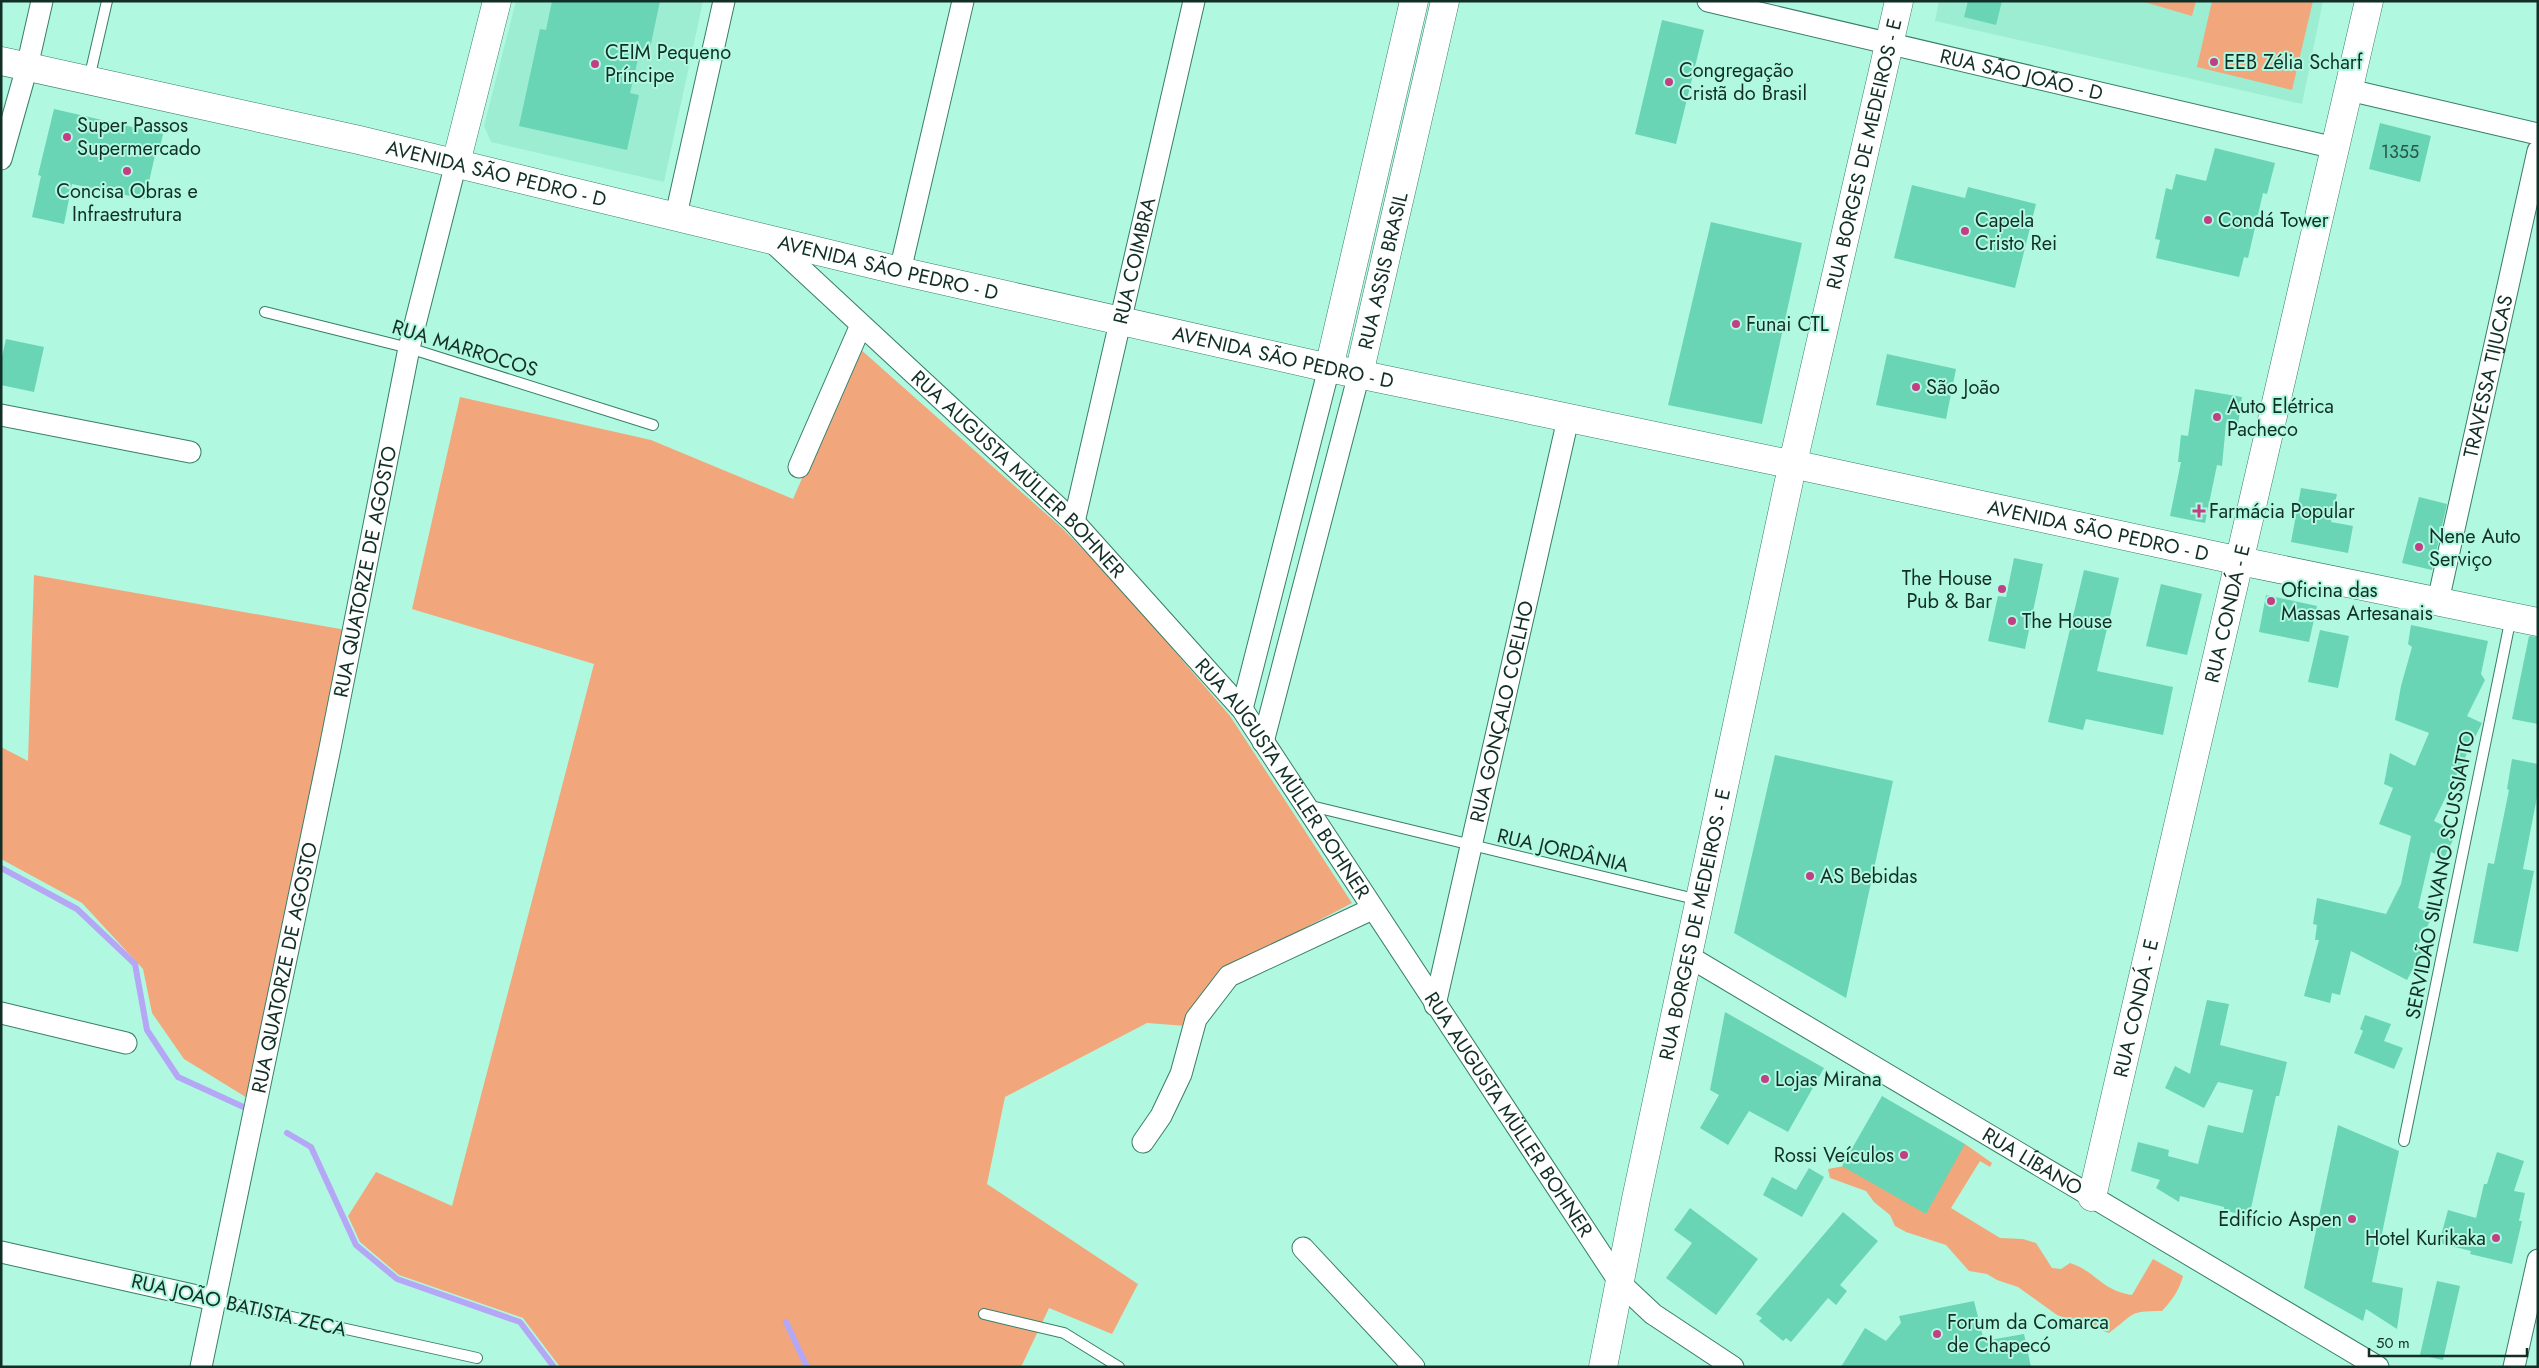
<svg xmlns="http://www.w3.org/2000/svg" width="2539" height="1368" viewBox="0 0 2539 1368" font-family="Jost,sans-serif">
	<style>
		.built { fill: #9cedd2 }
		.green { fill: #f1a77b }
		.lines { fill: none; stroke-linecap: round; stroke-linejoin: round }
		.stream { stroke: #b4a7f5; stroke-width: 6 }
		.building { fill: #69d5b5 }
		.lane-casing { stroke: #387e6a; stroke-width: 12 }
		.street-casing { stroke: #387e6a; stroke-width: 23 }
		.secondary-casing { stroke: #387e6a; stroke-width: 29 }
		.lane { stroke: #fff; stroke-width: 10 }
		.street { stroke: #fff; stroke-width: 21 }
		.secondary { stroke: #fff; stroke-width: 28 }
		.poi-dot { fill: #c23f85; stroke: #b1f8e0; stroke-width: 2 }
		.labels { text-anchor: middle; stroke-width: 4; stroke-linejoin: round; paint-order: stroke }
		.number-label { font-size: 18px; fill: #27584a }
		.poi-label { font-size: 20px; fill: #112f26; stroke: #b1f8e0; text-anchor: start }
		.street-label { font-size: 20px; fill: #112f26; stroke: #b1f8e0 }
	</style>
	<rect width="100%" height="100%" fill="#b1f8e0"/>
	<!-- built -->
	<path class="built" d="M516,1H703L664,182L491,142L484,126Z
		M1939,1H2323L2302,104L1935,21Z"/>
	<!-- green -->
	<path class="green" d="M2141,1H2196L2192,16Z
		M2212,1H2313L2292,90L2197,67Z
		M859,348L1062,528L1117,584L1230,716L1352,903L1221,972L1186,1026L1147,1023L1005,1097L987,1184L1138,1284L1112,1334L1049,1308L1021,1367H560L523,1318L399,1275L360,1242L348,1216L376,1172L452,1206L594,664L412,609L460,397L651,440L793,499Z
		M34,575L346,630L249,1099L184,1059L152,1013L143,969L82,903L1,859V747L28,761Z
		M1965,1144L1992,1163L1990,1167L1980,1161L1951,1208L2000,1238L2023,1239L2036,1243L2052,1268L2061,1269L2070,1263C2096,1271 2100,1290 2132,1295L2153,1259L2183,1276C2179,1291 2172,1300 2162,1311C2127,1311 2135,1314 2109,1333L2057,1315L2018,1287L1997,1280L1987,1274L1969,1271L1946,1245L1906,1232L1895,1226L1890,1215L1874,1202L1866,1191L1830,1178L1828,1169Z"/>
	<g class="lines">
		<!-- stream -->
		<path class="stream" d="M1,868L77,909L135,964L147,1030L178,1077L250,1110
			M287,1133L311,1147L356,1245L397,1279L520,1322L554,1367
			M786,1322L807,1367"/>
	</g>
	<!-- building -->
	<path class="building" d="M552,1H660L649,53L640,51L630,93L639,95L627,150L519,126L540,29L546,30Z
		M1968,1H2002L1996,25L1964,17Z
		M1662,20L1704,30L1676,144L1635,134Z
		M54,109L163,134L159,152L156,151L145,199L72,184L64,224L32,217L41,176L38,175Z
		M2380,123L2431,136L2420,182L2369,169Z
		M2215,148L2275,163L2267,194L2263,193L2248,258L2244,257L2239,277L2156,258L2160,240L2155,239L2166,188L2172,190L2176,174L2206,181Z
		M1912,185L1965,198L1968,187L2036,204L2015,288L1894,258Z
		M1711,222L1802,243L1762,424L1668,405Z
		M6,339L44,347L34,392L1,385V361Z
		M1887,354L1956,369L1946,419L1876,405Z
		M2195,389L2242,397L2238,425L2226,423L2222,466L2217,465L2205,523L2170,516L2181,462H2178L2181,435L2188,436Z
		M2301,488L2337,494L2331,522L2353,526L2348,553L2291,542Z
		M2419,497L2447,504L2432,570L2402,563Z
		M2014,558L2043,564L2025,649L1988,641L1998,596L2006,597Z
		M2084,570L2119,578L2097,671L2173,687L2163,735L2086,719L2083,730L2048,722Z
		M2161,584L2202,594L2187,655L2146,646Z
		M2266,595L2317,606L2309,642L2259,632Z
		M2411,625L2488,641L2481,674L2485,680L2467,716L2482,723L2434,821L2457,832L2444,858L2431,852L2418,908L2433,915L2418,945L2424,948L2407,980L2351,951L2340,995L2332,993L2330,1003L2304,996L2319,940H2315L2317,925L2313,924L2317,898L2386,914L2401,884L2411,836L2379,824L2393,788L2384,784L2390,753L2415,766L2429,733L2395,720L2401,686L2412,647L2408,644Z
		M2320,630L2349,636L2338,688L2308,682Z
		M2529,636L2538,637V724L2512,719Z
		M1775,755L1893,781L1846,998L1734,933Z
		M2512,759L2538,764V792L2523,869L2534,871L2518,952L2473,943L2488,863L2494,864L2509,790L2507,789Z
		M2207,1000L2229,1004L2220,1045L2287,1062L2279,1096H2276L2249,1217L2224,1210V1207L2180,1196L2179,1202L2156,1188L2160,1180L2131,1171L2138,1142L2169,1150L2168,1156L2198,1164L2208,1125L2243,1133L2253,1090L2218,1082L2204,1108L2165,1088L2175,1066L2190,1074Z
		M1725,1012L1824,1068L1788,1132L1749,1111L1728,1145L1700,1128L1719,1095L1710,1090Z
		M2365,1015L2391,1024L2384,1041L2403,1048L2394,1069L2354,1053L2363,1031L2360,1029Z
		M1882,1096L1965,1144L1926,1214L1842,1166Z
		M2338,1125L2399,1151L2372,1282L2403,1288L2397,1329L2366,1309L2363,1321L2304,1288Z
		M2497,1152L2524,1161L2514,1191L2525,1193L2519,1221H2522L2512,1264L2470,1254L2471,1251L2439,1243L2448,1210L2476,1218L2484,1184H2487Z
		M1809,1168L1824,1177L1802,1217L1763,1195L1772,1177L1796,1190Z
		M1690,1208L1758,1259L1716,1315L1666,1278L1692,1243L1674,1230Z
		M1843,1212L1878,1241L1840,1285L1847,1291L1836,1305L1828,1298L1791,1342L1786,1338L1783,1341L1759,1321L1762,1318L1756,1314Z
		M2437,1281L2460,1286L2443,1360L2420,1355Z
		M1974,1301L1984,1341L2024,1334L2031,1367H1841L1865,1328L1886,1341L1901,1323L1899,1316Z"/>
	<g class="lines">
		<!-- lane casing -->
		<g class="lane-casing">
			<path id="lane" d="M89,79L107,1
				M265,312L409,348L653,425
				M1307,805L1699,900
				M2404,1141L2511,617
				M215,1300L477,1358
				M984,1314L1064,1333L1119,1367"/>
		</g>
		<!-- street casing -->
		<g class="street-casing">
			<g id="street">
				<path id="s1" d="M1708,1L2335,148"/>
				<path d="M2349,90L2538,134"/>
				<path d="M1,159L27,67L42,1"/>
				<path d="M676,215L724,1"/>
				<path id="s2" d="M768,238L1074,522L1242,709L1620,1283L1653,1314L1733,1367"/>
				<path d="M900,271L963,1"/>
				<path d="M1,415L190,452"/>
				<path d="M799,467L861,325"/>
				<path id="s3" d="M1074,522L1194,1"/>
				<path id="s4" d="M2438,601L2538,151"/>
				<path d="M1242,709L1329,368"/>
				<path d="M1263,742L1359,374"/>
				<path id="s5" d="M1688,956L2378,1367"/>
				<path id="s6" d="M1435,1005L1568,419"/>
				<path d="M1,1013L126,1043"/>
				<path d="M1143,1142L1161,1116L1181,1074L1196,1019L1229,976L1372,909"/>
				<path d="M1303,1248L1414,1367"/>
				<path d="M1,1252L215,1300"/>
				<path id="s7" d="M201,1367L330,748L409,348L456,163"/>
				<path d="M2514,1367L2538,1260"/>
			</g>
		</g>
		<!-- secondary casing -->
		<g class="secondary-casing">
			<g id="secondary">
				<path id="s8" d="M1,61L359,140L900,271L1329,368L1780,462"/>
				<path d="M456,163L497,1"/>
				<path d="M1329,368L1414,1"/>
				<path id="s9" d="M1359,374L1445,1"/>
				<path id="s10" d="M1795,454L1899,1"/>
				<path id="s11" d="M1806,467L2240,561L2538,622"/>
				<path id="s12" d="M2092,1197L2369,1"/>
				<path id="s13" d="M1603,1367L1636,1199L1789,481"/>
			</g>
		</g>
		<!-- lane -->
		<use href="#lane" class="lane"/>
		<!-- street -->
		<use href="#street" class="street"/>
		<!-- secondary -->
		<use href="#secondary" class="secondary"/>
	</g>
	<!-- markers -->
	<g class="poi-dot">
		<circle cx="2214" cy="62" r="5"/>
		<circle cx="595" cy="64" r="5"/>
		<circle cx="1669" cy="82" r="5"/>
		<circle cx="67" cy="137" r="5"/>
		<circle cx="127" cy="171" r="5"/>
		<circle cx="2208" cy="220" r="5"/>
		<circle cx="1965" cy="231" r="5"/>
		<circle cx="1736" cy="324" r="5"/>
		<circle cx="1916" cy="387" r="5"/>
		<circle cx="2217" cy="417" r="5"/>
		<path d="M2196.5 503.5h5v5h5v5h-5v5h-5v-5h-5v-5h5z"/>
		<circle cx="2419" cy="547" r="5"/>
		<circle cx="2002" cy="589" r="5"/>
		<circle cx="2271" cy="601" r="5"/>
		<circle cx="2012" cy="621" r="5"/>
		<circle cx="1810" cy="876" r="5"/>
		<circle cx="1765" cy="1079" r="5"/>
		<circle cx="1904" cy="1155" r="5"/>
		<circle cx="2352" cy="1219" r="5"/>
		<circle cx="2496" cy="1238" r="5"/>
		<circle cx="1937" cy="1334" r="5"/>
	</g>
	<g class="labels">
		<!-- number labels -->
		<g class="number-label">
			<text x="2400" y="158">1355</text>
		</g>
		<!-- poi labels -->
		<g class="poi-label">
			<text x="605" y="59">CEIM Pequeno<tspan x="605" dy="23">Príncipe</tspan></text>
			<text x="2224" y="69">EEB Zélia Scharf</text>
			<text x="1679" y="77">Congregação<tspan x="1679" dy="23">Cristã do Brasil</tspan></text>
			<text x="77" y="132">Super Passos<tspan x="77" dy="23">Supermercado</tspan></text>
			<text x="127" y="198" text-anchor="middle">Concisa Obras e<tspan x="127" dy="23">Infraestrutura</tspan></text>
			<text x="1975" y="227">Capela<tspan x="1975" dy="23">Cristo Rei</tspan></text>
			<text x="2218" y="227">Condá Tower</text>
			<text x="1746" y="331">Funai CTL</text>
			<text x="1926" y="394">São João</text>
			<text x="2227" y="413">Auto Elétrica<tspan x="2227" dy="23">Pacheco</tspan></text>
			<text x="2209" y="518">Farmácia Popular</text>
			<text x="2429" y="543">Nene Auto<tspan x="2429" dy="23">Serviço</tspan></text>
			<text x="1992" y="585" text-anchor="end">The House<tspan x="1992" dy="23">Pub &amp; Bar</tspan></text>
			<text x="2281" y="597">Oficina das<tspan x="2281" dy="23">Massas Artesanais</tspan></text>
			<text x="2022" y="628">The House</text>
			<text x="1820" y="883">AS Bebidas</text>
			<text x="1775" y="1086">Lojas Mirana</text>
			<text x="1894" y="1162" text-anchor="end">Rossi Veículos</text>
			<text x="2342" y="1226" text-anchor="end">Edifício Aspen</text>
			<text x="2486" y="1245" text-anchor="end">Hotel Kurikaka</text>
			<text x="1947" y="1329">Forum da Comarca<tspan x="1947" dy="23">de Chapecó</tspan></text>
		</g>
		<!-- street labels -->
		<g class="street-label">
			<text dy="7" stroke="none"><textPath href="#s1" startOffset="322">RUA SÃO JOÃO - D</textPath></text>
			<text dy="7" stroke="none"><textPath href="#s10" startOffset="308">RUA BORGES DE MEDEIROS - E</textPath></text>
			<text dy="7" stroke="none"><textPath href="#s8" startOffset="508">AVENIDA SÃO PEDRO - D</textPath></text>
			<text dy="7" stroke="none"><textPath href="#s3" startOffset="268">RUA COIMBRA</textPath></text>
			<text dy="7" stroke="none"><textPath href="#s8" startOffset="911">AVENIDA SÃO PEDRO - D</textPath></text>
			<text dy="7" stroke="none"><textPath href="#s9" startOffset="106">RUA ASSIS BRASIL</textPath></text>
			<text transform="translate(465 348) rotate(17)" y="7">RUA MARROCOS</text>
			<text dy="7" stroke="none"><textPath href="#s8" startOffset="1316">AVENIDA SÃO PEDRO - D</textPath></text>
			<text dy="7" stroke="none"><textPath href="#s4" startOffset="230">TRAVESSA TIJUCAS</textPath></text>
			<text dy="7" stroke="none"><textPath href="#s2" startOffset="344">RUA AUGUSTA MÜLLER BOHNER</textPath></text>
			<text dy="7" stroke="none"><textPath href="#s11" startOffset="299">AVENIDA SÃO PEDRO - D</textPath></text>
			<text dy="7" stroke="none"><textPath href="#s7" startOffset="812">RUA QUATORZE DE AGOSTO</textPath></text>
			<text dy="7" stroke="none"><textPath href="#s12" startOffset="599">RUA CONDÁ - E</textPath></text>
			<text dy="7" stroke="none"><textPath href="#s6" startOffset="301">RUA GONÇALO COELHO</textPath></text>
			<text dy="7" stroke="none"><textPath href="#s2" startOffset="749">RUA AUGUSTA MÜLLER BOHNER</textPath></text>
			<text transform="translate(1563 850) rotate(13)" y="7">RUA JORDÂNIA</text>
			<text transform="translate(2440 875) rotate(-79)" y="7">SERVIDÃO SILVANO SCUSSIATTO</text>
			<text dy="7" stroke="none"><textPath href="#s13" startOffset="452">RUA BORGES DE MEDEIROS - E</textPath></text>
			<text dy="7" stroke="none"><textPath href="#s7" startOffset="408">RUA QUATORZE DE AGOSTO</textPath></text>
			<text dy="7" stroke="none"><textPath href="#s12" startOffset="194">RUA CONDÁ - E</textPath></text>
			<text dy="7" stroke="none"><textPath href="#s2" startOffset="1154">RUA AUGUSTA MÜLLER BOHNER</textPath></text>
			<text dy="7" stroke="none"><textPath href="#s5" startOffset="401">RUA LÍBANO</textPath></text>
			<text transform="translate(239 1305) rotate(13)" y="7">RUA JOÃO BATISTA ZECA</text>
		</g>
	</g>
	<!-- border -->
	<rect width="2539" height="1368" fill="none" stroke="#112f26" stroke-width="5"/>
	<!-- scale -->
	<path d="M2369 1348v8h158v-8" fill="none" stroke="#112f26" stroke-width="2.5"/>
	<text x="2376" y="1348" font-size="15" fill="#112f26" stroke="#b1f8e0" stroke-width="4" paint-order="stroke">50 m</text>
</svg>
